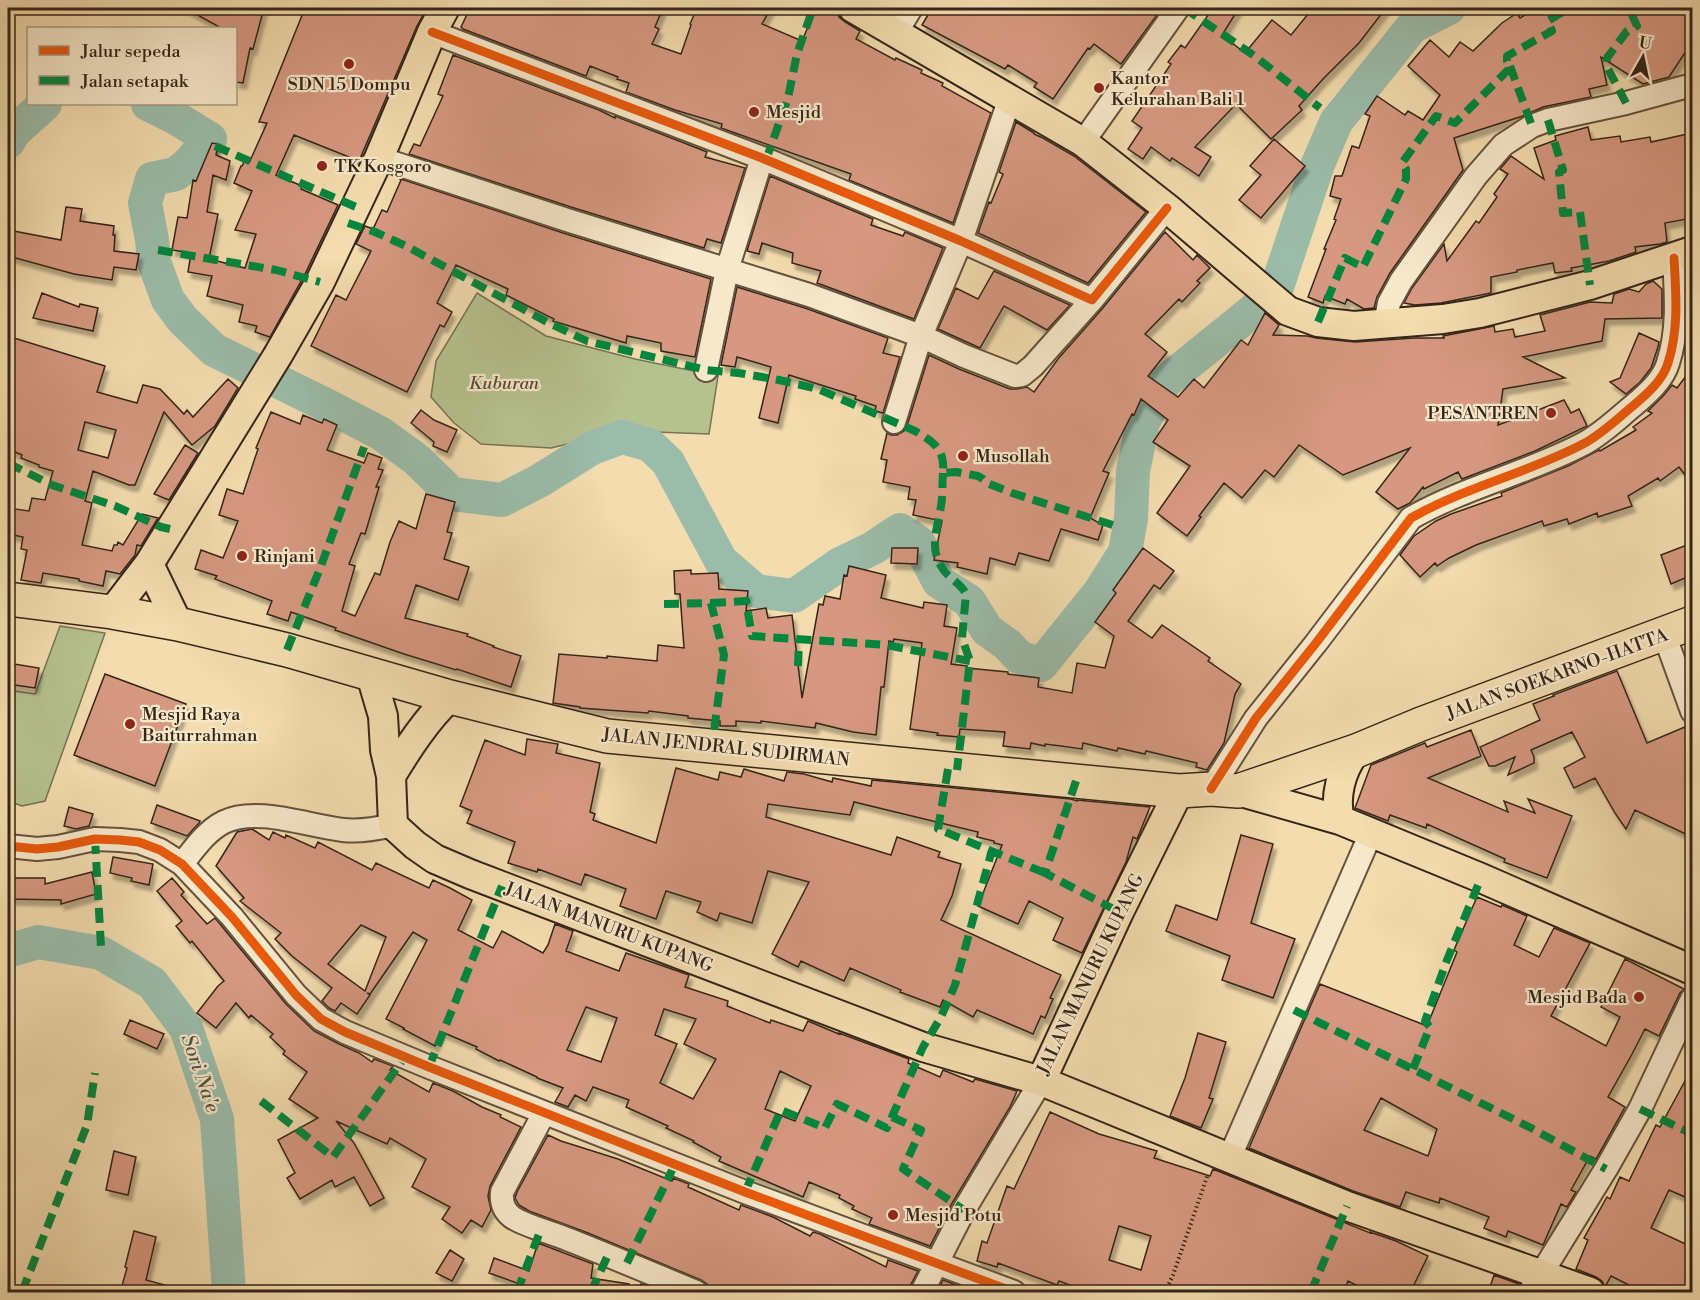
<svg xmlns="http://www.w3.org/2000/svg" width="1700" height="1300" viewBox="0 0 1700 1300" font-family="'Libre Bodoni',serif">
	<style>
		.green { fill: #b6c28e; stroke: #767454; stroke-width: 1.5 }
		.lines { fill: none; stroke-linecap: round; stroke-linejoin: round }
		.river { stroke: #9bbcaa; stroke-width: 34 }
		.building { fill: #d69880; stroke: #352519; stroke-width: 1.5; fill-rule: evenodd; filter: url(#shadow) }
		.minor-casing { stroke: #64533e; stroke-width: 26 }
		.major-casing { stroke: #352519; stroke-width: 32 }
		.highway-casing { stroke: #352519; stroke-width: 36 }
		.path { stroke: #352519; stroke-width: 4; stroke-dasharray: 1.5 3; stroke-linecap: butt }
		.minor { stroke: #f7e8ca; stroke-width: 22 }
		.major { stroke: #f3dcae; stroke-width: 28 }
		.highway { stroke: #f3dcae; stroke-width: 33 }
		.quiet { stroke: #00873e; stroke-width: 8; stroke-dasharray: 15 8; stroke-linecap: butt }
		.cycleway-casing { stroke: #f7e8ca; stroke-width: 13 }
		.cycleway { stroke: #e8590c; stroke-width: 9 }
		.poi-dot { fill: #8f2418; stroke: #f7e8ca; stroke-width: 2 }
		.labels { text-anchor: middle; stroke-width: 4.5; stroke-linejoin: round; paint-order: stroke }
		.poi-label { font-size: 18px; fill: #352519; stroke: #f7e8ca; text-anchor: start }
		.park-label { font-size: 18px; font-style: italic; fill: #554c36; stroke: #f7e8ca }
		.street-label { font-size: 18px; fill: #352519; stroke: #f7e8ca }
		.water-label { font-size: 20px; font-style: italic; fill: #545244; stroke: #f7e8ca }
	</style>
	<defs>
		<filter id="shadow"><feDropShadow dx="3.5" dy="6" stdDeviation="1.5" flood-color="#0004"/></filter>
	</defs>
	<rect width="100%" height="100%" fill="#f3dcae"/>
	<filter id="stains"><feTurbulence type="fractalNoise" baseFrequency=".00333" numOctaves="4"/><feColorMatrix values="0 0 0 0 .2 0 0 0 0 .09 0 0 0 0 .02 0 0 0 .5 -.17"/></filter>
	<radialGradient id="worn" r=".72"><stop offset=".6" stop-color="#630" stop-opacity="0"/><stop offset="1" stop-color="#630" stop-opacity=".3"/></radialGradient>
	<!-- green -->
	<path class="green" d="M477,293L546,336L635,359L718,376L709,434L655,432L605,435L551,448L481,444L454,423L431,397L436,361Z
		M60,626L105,633L45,801L22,806L8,801V690L35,694Z"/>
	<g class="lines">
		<!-- river -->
		<path class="river" d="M148,104L176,118L210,139L187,165L176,174L152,179L145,203L152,240L154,262L168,300L183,320L214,350L330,407L380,433L416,459L452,494L502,500L539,481L592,448L622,437L650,445L668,462L721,561L756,591L794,596L840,564L873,548L900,530L918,542L939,582L969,601L987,630L1008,645L1019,657L1041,665L1099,593L1125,552L1131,519L1133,471L1143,422L1165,382L1275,293L1318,164L1336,122L1412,27L1449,8
			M8,142L15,131L45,104
			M8,951L38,942L101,953L152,983L186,1028L217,1119L229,1292"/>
	</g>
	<!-- building -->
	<path class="building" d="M185,8H264L253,49L250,48L243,83L236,82V28H221Z
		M305,8H427L417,26L359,161L294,135L276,175L302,186L301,189L338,205L305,274L270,337L255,332L257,326L239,322L243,305L207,296L212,276L188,272L191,253L172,250L178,217L187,218L193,180L196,181L212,143L218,144L216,155L230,161L226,180L213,175L207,212L218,214L209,259L245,268L256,234L235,230L252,191L234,183L241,166H242L244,162L249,163L267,123L259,122Z
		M470,8H663L655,27L659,29L652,44L681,54L691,25L690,24L697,8H771L762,24L802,41L816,8H837L839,17L845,22L860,31L856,39L895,60L896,58L922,70L921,73L943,83L942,86L991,113L953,223L849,180L851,174L721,128L722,124L675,110L626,92L629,83L617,79L618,77L590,66L586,76L463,29L461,27Z
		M932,8H1162L1121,64L1094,44L1090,49L1088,48L1053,99L1034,87L1037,83L1008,65L1005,69L922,25Z
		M1213,8H1239L1222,35L1245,53L1272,20L1291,35L1313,8H1386L1359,43L1323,79L1299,106L1302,110L1271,139L1236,104L1195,147L1211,157L1199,176L1172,158L1170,161L1151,147L1143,159L1128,149L1142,128L1132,121L1171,64L1168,62L1181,45L1185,48Z
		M1537,8H1692V42L1669,77L1643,84L1601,57L1607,85L1589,89L1591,97L1543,107L1523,116L1454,138L1463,170L1390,273L1377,297L1374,308L1364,309L1347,299L1345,304L1325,296L1323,303L1308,297L1326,249H1324L1336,220L1334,219L1341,199L1330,196L1335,176H1342L1352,146L1359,148L1370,116L1365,114L1377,96L1405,115L1408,111L1423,120L1440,95L1408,66L1430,40L1449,57L1460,42L1473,51L1502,23L1517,13L1520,18Z
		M453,55L599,110L615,118V116L697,148L707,152L705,157L745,168L721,243L707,239L704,248L571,207L409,154L414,144L420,146L443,96L438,94Z
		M1016,122L1034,133V134L1043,138L1074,156L1146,212L1088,283L978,233L989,202L991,203L1003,174L999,172Z
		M1588,127L1591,140L1620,136L1621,142L1650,137L1651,142L1692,133V218L1665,223L1667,242L1660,244L1635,247L1636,252L1609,261L1571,268L1572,271L1555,273L1553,263L1517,270V272L1491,277V293L1441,303L1415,305L1404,303L1412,288L1444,244L1447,261L1476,221L1479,223L1497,197L1494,194L1508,174L1500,169L1511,156L1544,179L1534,148L1556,140L1555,136Z
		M1274,139L1305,166L1261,218L1239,200L1261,175L1250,166Z
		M770,176L873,219L871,225L903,236L905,232L943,248L914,319L817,283L821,271L792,263L793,253L762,243L759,254L747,251Z
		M398,178L563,233L711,279L695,357L661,351V343L627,336L626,343L553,321L554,319L506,295L508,289L456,265L437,303L452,312L444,327L440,325L407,392L311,346L336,295L346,300L371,251L356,244L365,226L373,229L382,210L387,212L401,180Z
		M66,207L82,209L80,221L114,226L113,235H115L114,251L139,254L136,270L114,267L112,280L74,274L8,256V230L61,240Z
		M1165,232L1193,260L1197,255L1210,268L1197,281L1200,283L1182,302L1179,299L1145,334L1167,352L1148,376L1178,397L1194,379L1204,388L1241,340L1248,345L1265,313L1279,325L1273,335L1308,336L1316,338L1355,342L1414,338H1444L1443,336L1494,326L1495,332L1513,329L1515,337L1545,331L1540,315L1590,302L1612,303L1614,294L1629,289L1639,292L1646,284L1653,281L1662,289V318L1605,319L1602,341L1523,357L1565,378L1503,389L1498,425L1564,400L1571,413L1579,409L1587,426L1535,451L1462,479L1458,472L1424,489L1423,487L1410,503L1398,509L1376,492L1410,448L1343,475L1299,445L1274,477L1265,470L1242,498L1224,483L1199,516L1201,517L1187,536L1157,513L1190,466L1153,442L1168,420L1141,399L1134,415L1132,414L1103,471L1109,473L1090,518L1103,525L1098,540L1061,529L1049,561L1019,553L1015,565L990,558L987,574L957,567L958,563L934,560L942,521L913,515L916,500L908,499L910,487L883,482L887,460L881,459L887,433L891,435H897L904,431L907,426L929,355L959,369L1010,389H1017L1027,387L1034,392L1058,359L1102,309Z
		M994,271L1070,305L1047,330L1004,306L980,348L938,329L956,288L978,299Z
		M737,287L805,308L888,338L883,353L900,357L883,413L875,411L876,406L855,399L856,396L789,375L778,423L759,418L771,367L737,357L735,367L721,365Z
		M42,293L79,307L80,304L98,308L93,331L33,318Z
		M1639,333L1659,342L1658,347L1651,368L1640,382L1626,394L1610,382L1620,378Z
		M14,338L105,366L97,392L137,403L143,385L160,389L184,414L187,410L193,417L228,379L238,388L215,426L192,445L164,412L135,485H129L93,471L85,501L92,503L82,545L112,551L114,545H117L118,542L123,545L142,514L158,518L141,546L137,545L135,555L120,574L106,571L103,586L79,581V579L43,573L41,583L21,580L27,550L21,549L23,537L8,534V508L29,511L32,498L45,500L53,471L39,467V465L21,458L22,455L8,449V369ZM85,422L116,430L108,458L78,450Z
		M1692,368V484L1679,467L1660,481L1658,478L1628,496L1632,506L1598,517L1597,513L1569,524L1567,519L1544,526L1542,521L1476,545L1449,558L1437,566L1435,563L1420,577L1400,555L1414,536L1436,521L1451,514L1502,496L1501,493L1568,466L1599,450L1600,451L1636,430L1633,427L1652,413L1648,411L1664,395L1672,385L1677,388Z
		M421,410L434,420L457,430L447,452L433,446L434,442L411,423Z
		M271,412L300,424L303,415L322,423L324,419L337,425L327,450L364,463L368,453L382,458L378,469L383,470L376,487H379L365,534L361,533L349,564L355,566L342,611L355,616L375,573L380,575L390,542L399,521L416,529L426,494L455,502L447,532L452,533L444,559L469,567L458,600L416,585L405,618L468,634L467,636L494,646L493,647L521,656L511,687L457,669L456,670L404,654L335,630L336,628L291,612L288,621L267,614L272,601L215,579L217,576L195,569L201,550L223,558L238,521L219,515L227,489L243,494L258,449L256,448Z
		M185,445L198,453L169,500L154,494Z
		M1692,543V575L1671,584L1661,555Z
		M892,548H918L917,564L891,563Z
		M1143,548L1174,571L1160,589L1154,585L1128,621L1152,638L1162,625L1210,658L1208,661L1241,684L1235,694L1224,743L1207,770L1196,767L1197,763L1146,751L1145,754L1118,748L1117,751L1083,743L1082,749L1061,746L1045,744V746L1031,743L1030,749L1003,746L1005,732L960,729L959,737L937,735L938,733L910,729L922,643L894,639L893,642L889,641L884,687H881L876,735L853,732L816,723L815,728L761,721V723L736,721V726H720V721L688,718V716L649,711L648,713L580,708V707L553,703L559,654L607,658V656L657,661L658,645L684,648L680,594H675L674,571L691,570V574L718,573L719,589L748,591L746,611L766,608L768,618L792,615L802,698L819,604L823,605L825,596L840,599L844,575L847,576L849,566L886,575L881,598L923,608L924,602L947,605L944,626L957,628L951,664L967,666V668L1008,672V674L1039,678L1038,687L1072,693L1077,663L1105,668L1114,636L1095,622L1116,593L1113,590Z
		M8,663L39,668L35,688L8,684Z
		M1617,671L1647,743L1692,724V837L1635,810L1626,829L1615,813L1595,778L1574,788L1564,768L1585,757L1572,732L1531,750L1534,757V763L1508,775L1515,757L1495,766H1489L1480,747L1540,720L1533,704L1554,696L1553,695Z
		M105,674L186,704L155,786L74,755Z
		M1471,730L1481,756L1428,778L1508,812L1504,801L1535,813L1528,799L1572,816L1547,878L1504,862L1505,859L1427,824L1426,828L1390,815L1388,821L1355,808L1371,765L1425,743L1427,747Z
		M527,739L558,744L556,753L600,763L590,812L595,814L593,820L656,843L676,768L718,780L720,772L741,777L744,769L784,781L787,772L804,774L832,782L833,778L871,786L872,780L1071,799L1077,801V800L1150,807L1137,839L1133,837L1126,862L1082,953L1053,940L1063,918L1029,901L1018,924L978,906L1002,845L994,843V841L977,837L978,832L854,802L850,815L768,804L766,817L891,855L897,837L940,852L938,857L961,864L952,896L941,920L1061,975L1050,998L1053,999L1045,1018L1041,1016L1033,1034L977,1010L973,1017L943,1000L940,1007L900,992L901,990L850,968L844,981L801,961L798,967L772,954L809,882L768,871L752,923L720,913L717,921L697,912L701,902L666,891L656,919L620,906L626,889L585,874L581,885L538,869L537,872L508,863L515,842L467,823L472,811L460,806L485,740L525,755Z
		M157,805L200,821L199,823L187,836L151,823Z
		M69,807L93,814L89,826L76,829L64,826Z
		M252,829L269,840L273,832L285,838L286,835L315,848L318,842L372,870L376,863L429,888L433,880L450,888L472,900L458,930L493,948L502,931L543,953L548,945L555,924L573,931L566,951L619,971L626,953L689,975L685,987L728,1001L727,1006L770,1023L771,1020L803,1031L808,1021L839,1034V1033L909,1059L908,1063L940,1077L943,1070L973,1082L975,1079L1017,1091L1010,1107L952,1203L930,1246L869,1224L872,1218L852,1209L854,1206L839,1198L840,1195L809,1182L803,1197L719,1161L721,1157L693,1142L694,1141L666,1128L668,1126L626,1107L629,1100L593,1087L586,1101L575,1095L568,1107L555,1102L563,1088L537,1078V1077L500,1060L499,1061L476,1049L477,1047L442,1032L435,1046L403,1029L404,1028L386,1019L427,940L413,932L370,994L367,993L370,995L357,1014L341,1003L335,1011L329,1008L322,1001L332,988L292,956L275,939L281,933L240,901L244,898L216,866L237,832ZM361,925L386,937L365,991L328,964ZM586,1007L617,1018L601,1062L567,1050ZM664,1009L696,1019L684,1044L716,1059L693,1099L660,1083L677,1044L655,1035ZM780,1071L811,1086L795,1121L765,1109Z
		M1241,835L1273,844L1251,923L1295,939L1273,998L1222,980L1230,956L1166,931L1176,905L1217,920Z
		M113,857L153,864L149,885L131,881L132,878L110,873Z
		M92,872L96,894L61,904V900L8,899V878H45V884Z
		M172,878L184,892L181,895L207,924L215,918L286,1004L314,1031L339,1044L359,1053L372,1062L374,1059L393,1066L390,1070L429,1092L433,1083L453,1091L482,1107L501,1115L500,1117L521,1127L490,1186L488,1196L491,1210L482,1227L471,1220L462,1233L442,1219L450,1207L412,1187L426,1159L390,1138L387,1144L336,1121L354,1143L384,1198L370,1206L354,1177L335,1187L332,1180L300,1199L287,1178L295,1173L278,1140L318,1118L289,1099L307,1072L283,1054L285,1051L270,1037L273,1034L251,1015L249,1018L236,1003L216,1028L197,1013L218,986L224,981L192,941L190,943L176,926L182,921L157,891Z
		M1477,897L1501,907L1502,905L1527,916L1514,945L1539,957L1554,928L1590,943L1551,1016L1606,1046L1620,1017L1601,1007L1625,959L1684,989L1680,993L1659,1036L1645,1029L1631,1056L1608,1097L1625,1107L1596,1159L1590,1156L1571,1190L1576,1192L1567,1207L1561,1204L1543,1245L1508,1231L1506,1237L1484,1228L1489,1217L1440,1198L1439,1203L1406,1192L1400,1207L1353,1191L1249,1148L1320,984L1427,1026L1457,952L1454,950ZM1381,1098L1437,1129L1428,1156L1364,1130Z
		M130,1020L164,1034L157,1049L124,1034Z
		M1198,1033L1226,1042L1209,1098L1213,1099L1201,1128L1170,1116L1185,1078Z
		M1692,1068V1200L1669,1190L1651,1228L1692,1247V1293H1673L1659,1286L1656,1293H1645L1611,1276L1605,1287L1602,1281L1596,1277L1576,1269L1588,1240L1584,1238L1607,1197L1610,1199L1620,1177L1629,1181L1656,1125L1660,1127Z
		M1050,1112L1099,1134L1157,1151L1154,1158L1210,1176L1213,1169L1370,1233V1232L1396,1241L1428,1256L1410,1293H1397L1383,1286L1380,1293H1372L1348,1281L1343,1293H1091L1059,1281L1057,1285L998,1263L997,1267L977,1261L982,1241L987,1243L1007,1186L1014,1189ZM1119,1226L1151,1236L1141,1270L1109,1260Z
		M548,1135L561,1141L618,1159L672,1181L673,1178L689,1184L688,1187L739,1210L741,1205L773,1217L810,1236L813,1232L820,1234L886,1267L888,1260L918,1271L910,1286L909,1293H709L707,1284L701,1280L588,1233L529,1211L519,1205L515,1198L517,1192Z
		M114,1151L136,1157L128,1195L106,1190Z
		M134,1231L156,1237L146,1280L176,1288L175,1293H120L127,1268L125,1267Z
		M538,1243L593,1264L591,1278L629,1284V1293H545L489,1273L494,1258L529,1271Z
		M450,1250L464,1259L452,1281L436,1273Z
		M1494,1275L1519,1284L1517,1293H1506L1490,1287Z
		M943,1280L977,1293H937Z
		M641,1284L659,1291L662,1293H636Z"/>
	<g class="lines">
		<!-- minor casing -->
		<g class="minor-casing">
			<path id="minor" d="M432,32L762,158L961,241L1092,300L1167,208
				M896,33L911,8
				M1083,142L1178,8
				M379,158L567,220L809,295L921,336L964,356L1015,376L1022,375L1033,366L1092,300
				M1385,324L1389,303L1401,281L1476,176L1503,145L1532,126L1548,120L1626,103L1692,85
				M706,370L727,270L762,158
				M894,422L921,336L961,241L1010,98
				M1664,634L1692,711
				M1211,789L1256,718L1316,643L1411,518C1465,487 1528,473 1583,444C1602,434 1618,418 1634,405C1647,394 1663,380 1668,363C1679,329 1676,294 1674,258
				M8,846L37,849L58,847L95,839L120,840L139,842L160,850L182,864L232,917L296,995L321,1019L345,1032L429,1067L745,1192L1014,1292
				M182,864C194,849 206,831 224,822C256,806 308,826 343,830C360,832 376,829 393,825
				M544,1113L502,1192C501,1202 504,1211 512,1217C523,1225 553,1233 567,1239C610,1256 653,1274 696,1292
				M1229,1159L1371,833
				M922,1292L964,1210L1041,1081
				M1530,1292L1606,1169L1640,1109L1692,999"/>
		</g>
		<!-- major casing -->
		<g class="major-casing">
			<path id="major" d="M853,8L1083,142L1167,208L1288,311L1318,322L1354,326L1443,319L1480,313L1590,285L1692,251
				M149,564L178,624
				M112,612L149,564L278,355L320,282L379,158L432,32L445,8
				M371,675L383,716L385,750L391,776L393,825L415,845L435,859L470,874L923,1047L1041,1081L1347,1206L1540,1274L1590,1292
				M391,776C408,748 426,720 450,697
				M1238,791L1340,820L1481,878L1692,970
				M1340,820C1334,797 1341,770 1356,751
				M1041,1081L1119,912L1179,791"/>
		</g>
		<!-- highway casing -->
		<g class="highway-casing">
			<path id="highway" d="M8,599L112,612L178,624L287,650L450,697L607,736L1179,791L1211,789L1238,791L1356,751L1421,724L1692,623"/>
		</g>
		<!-- path -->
		<path class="path" d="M1165,1292L1173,1275L1208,1174"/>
		<!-- minor -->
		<use href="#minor" class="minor"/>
		<!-- major -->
		<use href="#major" class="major"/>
		<!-- highway -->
		<use href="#highway" class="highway"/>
		<!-- quiet -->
		<path class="quiet" d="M1184,8L1256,57L1320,108
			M1510,66L1532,126
			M1626,103L1607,67V58L1627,31L1637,26L1629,8
			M1548,120L1563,170L1559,172L1563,213L1580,212L1590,285
			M215,146L356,207
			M766,160L788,98L797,54L813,8
			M348,223L375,232L408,247L549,323L587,341L706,370L739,373L779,380L818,389L915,431C934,442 945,449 943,473L956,472L978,476L983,479L987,483L1012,493L1116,526
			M158,250L276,270L320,282
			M1318,322L1345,258L1363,267L1406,179V169L1402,163L1436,116L1455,123L1508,70L1510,66L1507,61V56L1552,31L1548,21L1569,8
			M8,463L52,485L115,506L161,527L170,529
			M943,473C942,484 943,495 941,506C938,526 929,547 941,566C947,578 960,582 966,594L962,638L970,661L957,770
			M711,603L746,601L752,636L886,645L970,661
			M664,604L711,603L724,655L712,747
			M287,650L321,566L364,447
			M798,666L799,640
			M948,769L938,829L1045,873
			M1076,781L1045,873L1119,912
			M95,839L101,947
			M1294,1010L1531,1128L1606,1169
			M429,1067L502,886
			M1413,1069L1430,1027L1425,1021L1447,960L1481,878
			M261,1101L333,1157L405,1057
			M1640,1109L1692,1134
			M892,1117L921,1130L903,1169L964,1210
			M745,1192L781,1110L825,1128L837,1104L887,1128L923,1047L941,1017L955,985L992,850
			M627,1263L675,1164
			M22,1292L87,1125L95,1073
			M517,1292L541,1229
			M591,1292L608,1255
			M1311,1292L1347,1206"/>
		<!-- cycleway casing -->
		<g class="cycleway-casing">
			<path id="cycleway" d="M432,32L762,158L961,241L1092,300L1167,208
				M1211,789L1256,718L1316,643L1411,518C1465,487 1528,473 1583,444C1602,434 1618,418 1634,405C1647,394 1663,380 1668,363C1679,329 1676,294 1674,258
				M8,846L37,849L58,847L95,839L120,840L139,842L160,850L182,864L232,917L296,995L321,1019L345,1032L429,1067L745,1192L1014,1292"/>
		</g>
		<!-- cycleway -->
		<use href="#cycleway" class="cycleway"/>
	</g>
	<!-- markers -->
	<g class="poi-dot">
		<circle cx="349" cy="64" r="6"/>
		<circle cx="1099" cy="88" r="6"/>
		<circle cx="754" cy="112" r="6"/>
		<circle cx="322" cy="166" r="6"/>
		<circle cx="1551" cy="413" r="6"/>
		<circle cx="963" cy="456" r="6"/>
		<circle cx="242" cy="556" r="6"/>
		<circle cx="130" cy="724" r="6"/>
		<circle cx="1639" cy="997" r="6"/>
		<circle cx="893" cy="1215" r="6"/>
	</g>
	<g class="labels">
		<!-- poi labels -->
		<g class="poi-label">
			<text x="1111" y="84">Kantor<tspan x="1111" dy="21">Kelurahan Bali 1</tspan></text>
			<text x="349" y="90" text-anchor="middle">SDN 15 Dompu</text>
			<text x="766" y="118">Mesjid</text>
			<text x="334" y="172">TK Kosgoro</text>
			<text x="1539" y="419" text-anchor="end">PESANTREN</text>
			<text x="975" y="462">Musollah</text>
			<text x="254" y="562">Rinjani</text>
			<text x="142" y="720">Mesjid Raya<tspan x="142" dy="21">Baiturrahman</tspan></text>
			<text x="1627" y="1003" text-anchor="end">Mesjid Bada</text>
			<text x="905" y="1221">Mesjid Potu</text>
		</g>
		<!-- park labels -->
		<g class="park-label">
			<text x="504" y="389">Kuburan</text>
		</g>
		<!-- street labels -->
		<g class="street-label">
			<text transform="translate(1557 674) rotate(-20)" y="6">JALAN SOEKARNO-HATTA</text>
			<text transform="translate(726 747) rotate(6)" y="6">JALAN JENDRAL SUDIRMAN</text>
			<text transform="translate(609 927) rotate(21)" y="6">JALAN MANURU KUPANG</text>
			<text transform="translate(1090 974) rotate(-64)" y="6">JALAN MANURU KUPANG</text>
		</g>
		<!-- water labels -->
		<g class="water-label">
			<text transform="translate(201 1073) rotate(71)" y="7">Sori Na'e</text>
		</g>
	</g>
	<!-- margin -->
	<rect width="1700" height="1300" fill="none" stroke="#f3dcae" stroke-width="30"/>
	<rect x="9" y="9" width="1682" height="1282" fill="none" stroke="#352519" stroke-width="3"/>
	<rect x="15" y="15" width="1670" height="1270" fill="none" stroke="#352519" stroke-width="1.5"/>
	<!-- legend -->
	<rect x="27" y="27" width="210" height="78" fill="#f7e8ca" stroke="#a99a83" stroke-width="1.5"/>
	<rect x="39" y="46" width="30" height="9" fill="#e8590c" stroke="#a99a83" stroke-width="1.5"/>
	<text x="81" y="57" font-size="18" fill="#352519">Jalur sepeda</text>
	<rect x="39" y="76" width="30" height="9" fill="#00873e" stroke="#a99a83" stroke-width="1.5"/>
	<text x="81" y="87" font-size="18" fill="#352519">Jalan setapak</text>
	<!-- north arrow -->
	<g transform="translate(1643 57) rotate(9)" stroke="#f7e8ca" stroke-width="4.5" paint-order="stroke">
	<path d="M0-4.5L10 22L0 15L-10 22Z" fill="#352519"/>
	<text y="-9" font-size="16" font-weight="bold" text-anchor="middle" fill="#352519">U</text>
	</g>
	<rect width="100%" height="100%" filter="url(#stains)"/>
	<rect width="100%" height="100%" fill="url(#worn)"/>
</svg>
